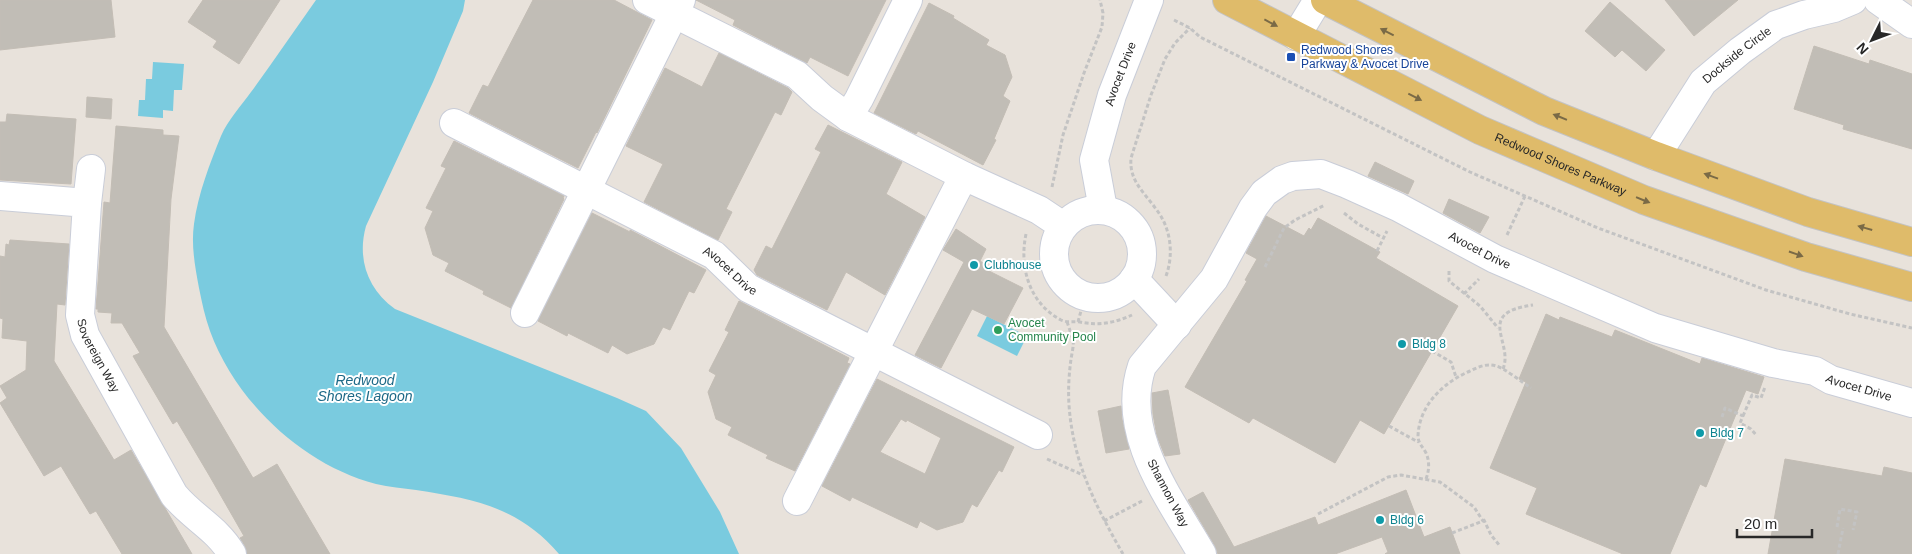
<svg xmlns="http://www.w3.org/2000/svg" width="1912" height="554" viewBox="0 0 1912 554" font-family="Arial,sans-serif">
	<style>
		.water { fill: #7acbdf }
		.building { fill: #c1bdb6; stroke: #c3bdb5; fill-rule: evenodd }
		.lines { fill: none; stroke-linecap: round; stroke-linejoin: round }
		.minor-casing { stroke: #c9cdd8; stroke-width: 30 }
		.major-casing { stroke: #c3c3c3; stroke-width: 30 }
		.path { stroke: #c3c3c3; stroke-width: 3; stroke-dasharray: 4 2.5; stroke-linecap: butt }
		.minor { stroke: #fff; stroke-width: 28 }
		.major { stroke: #dfbb6a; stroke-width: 28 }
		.oneway { fill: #7a6a46 }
		.transit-dot { fill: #1a4fb4; stroke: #fff; stroke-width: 2 }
		.culture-dot { fill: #0f9aa8; stroke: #fff; stroke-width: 2 }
		.leisure-dot { fill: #2e9e5b; stroke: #fff; stroke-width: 2 }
		.labels { text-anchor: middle; stroke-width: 4; stroke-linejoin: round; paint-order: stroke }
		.transit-label { font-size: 12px; fill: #164399; stroke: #fff; text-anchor: start }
		.street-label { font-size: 12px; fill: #282828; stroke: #fff }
		.culture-label { font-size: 12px; fill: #0d838f; stroke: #fff; text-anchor: start }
		.leisure-label { font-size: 12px; fill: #27864d; stroke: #fff; text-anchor: start }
		.water-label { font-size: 14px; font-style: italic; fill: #1d6987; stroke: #fff }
	</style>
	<rect width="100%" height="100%" fill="#e8e2db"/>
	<!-- water -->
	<path class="water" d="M316,0H465L463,11L433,82L366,226C357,258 367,289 395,309L617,398L646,411L681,448L720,512L739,554H559C519,507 474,499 416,490C403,488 389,487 376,484C303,465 236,402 210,331C205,317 202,303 199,288C195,267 191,245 194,224C198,194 210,163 221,136C228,120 241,106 251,92C273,62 294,31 316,0Z
		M153,62L184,64L182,90H174L173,111L163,110V118L138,116L139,100H145L146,79H152Z
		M987,316L1027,336L1017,356L977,336Z"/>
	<!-- building -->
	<path class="building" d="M0,0H111L115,37L0,50Z
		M203,0H280L239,64L213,47L217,41L188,22Z
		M533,0H614L652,20L597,133L596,132L578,168L469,113L483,85L488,87Z
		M696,0H886L848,76L810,57L807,63L733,25L735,20Z
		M1665,0H1738L1694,36Z
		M1610,2L1665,50L1646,71L1622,50L1615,57L1585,31Z
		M929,3L954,16L953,18L989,40L986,45L1005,55L1012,77L1003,96L1010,101L994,139L996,140L983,165L918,131L916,134L874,113Z
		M1814,46L1869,64L1870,60L1912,74V149L1843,129L1844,125L1794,109Z
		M719,53L788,88L792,92L781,115L775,112L726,209L732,212L718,240L644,202L663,164L626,146L665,68L702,87Z
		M87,97L112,99L111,119L86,117Z
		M7,114L76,119L71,184L0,180V122H6Z
		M828,125L902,162L886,194L925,217L885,295L846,272L827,310L757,275L754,270L766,246L772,249L821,152L815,149Z
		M116,126L163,130V135L179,136L171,199L164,327L253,478L277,464L330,554H247L245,546L240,538L244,536L209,475L177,421L173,424L133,356L140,353L122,323H111L112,313L98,312V309H96L104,202L110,203Z
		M454,141L564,196L563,198L564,199L511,308L483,294L484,291L445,271L449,263L433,255L425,228L433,211L426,208L446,168L441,166Z
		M1375,162L1414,181L1408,194L1368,176Z
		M1449,199L1489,217L1480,233L1443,213Z
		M592,213L630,232V230L706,270L694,293L689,291L670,330L663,327L654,344L627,354L612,345L608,353L568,333L567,336L538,321Z
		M1266,216L1304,236L1309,228L1311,230L1318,218L1380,252L1376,258L1458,306L1384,434L1360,420L1335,463L1253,418L1249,423L1185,387L1247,281L1245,280L1257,259L1246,253Z
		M956,229L986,249L980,261L991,268L989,271L1023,288L1004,324L972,309L941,368L915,355L964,262L943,250Z
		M10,240L69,244L65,305L57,304L54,361L114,460L131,450L192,554H122L96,511L90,514L61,466L44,476L0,403L7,398L0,386L26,370L27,341L2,338L3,319L0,318V256L5,257L6,244L9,245Z
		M739,301L849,358L847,363L850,364L795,471L766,458L768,455L728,435L732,427L716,419L708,392L716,375L709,371L729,332L725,330Z
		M1546,314L1559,320L1560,317L1612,337L1615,330L1700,364L1702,358L1764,377L1758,394L1746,390L1706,487L1700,484L1670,554H1623L1526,514L1537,488L1490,468L1526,382L1519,379Z
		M877,379L1014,447L1002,472L999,470L977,507L972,504L963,522L937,530L920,521L917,528L852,497L850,501L822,486ZM901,419L906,422L907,420L941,438L925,474L880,452Z
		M1168,390L1180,454L1165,456L1157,436L1153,414L1152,393Z
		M1121,406L1122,419L1129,449L1106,453L1098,411Z
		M1785,459L1882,476L1884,467L1912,473V554H1768Z
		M1406,490L1424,537L1450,527L1460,554H1385L1388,552L1382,537L1335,554H1218L1215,546L1188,500L1203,492L1234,547L1315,517L1318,525Z"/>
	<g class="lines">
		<!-- minor casing -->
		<g class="minor-casing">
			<g id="minor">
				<path d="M647,0L797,75L822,98L848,117L966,177L1039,210L1063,226"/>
				<path d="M1878,0L1912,24"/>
				<path d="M1296,36L1318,0"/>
				<path d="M848,117L859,99L908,0"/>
				<path id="s1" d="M454,123L714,255L748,288L1038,435"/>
				<path id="s2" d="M1656,156L1703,82L1740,51L1776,25L1804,15L1834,8L1853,0"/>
				<path id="s3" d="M0,196L87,203L80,315L85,335L174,495C193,518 217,528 232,554"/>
				<path d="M87,203L91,169"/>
				<path id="s4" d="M1103,209L1094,160L1112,95L1149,0"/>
				<circle cx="1098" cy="254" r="44"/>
				<path d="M1134,279L1177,325"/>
				<path d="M525,313L681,0"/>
				<path d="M797,501L958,187L966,177"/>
				<path id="s5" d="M1202,554C1170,498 1119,434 1142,366L1214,279L1253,208L1264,193L1282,180L1293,176L1321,174L1347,184L1398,207L1495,259L1655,328L1773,363L1815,371L1831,380L1912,403"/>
			</g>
		</g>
		<!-- major casing -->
		<g class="major-casing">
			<g id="major">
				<path id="s6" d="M1227,0L1480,130L1644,200L1806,257L1912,287"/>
				<path d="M1325,0L1544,111L1656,156L1808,212L1912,242"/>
			</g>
		</g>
		<!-- path -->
		<path class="path" d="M1174,20L1190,28L1200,37L1470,172L1598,228L1766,290L1850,314L1912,328
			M1052,187L1063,135L1084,73L1102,27L1103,13L1100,0
			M1344,213L1358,224L1383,238
			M1026,234C1019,267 1029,303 1061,320C1067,323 1073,321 1080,322C1099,326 1114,323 1132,315
			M1507,235L1525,196
			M1377,251L1387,231
			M1265,267L1284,228L1295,220L1325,205
			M1449,271V281L1480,306L1498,328
			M1166,276C1174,254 1171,228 1156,209C1144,192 1129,181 1131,158L1151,95L1165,59L1175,43L1190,28
			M1464,294L1479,279
			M1067,322C1069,327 1071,334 1073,340C1074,345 1072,353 1071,359C1069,374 1068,389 1069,405C1073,462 1095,505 1123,554
			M1078,322L1085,296
			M1432,351L1451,362L1456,377
			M1503,369C1514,342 1474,313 1533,305
			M1743,416L1752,395L1761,398L1765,387
			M1722,417L1725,408L1743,416L1740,423L1751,429L1757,436
			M1389,426L1418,442
			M1047,459L1083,475
			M1426,479C1429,471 1430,462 1426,453C1423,447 1418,443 1418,436C1419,405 1444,382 1470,371C1478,367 1487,363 1496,366C1503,367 1523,383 1531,388
			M1318,514L1388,477L1401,475L1440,482L1474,507L1483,521V518L1491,535L1500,546
			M1104,521L1142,501
			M1837,527L1840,509L1857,512L1853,530
			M1452,533L1483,521
			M1838,554L1843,528"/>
		<!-- minor -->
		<use href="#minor" class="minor"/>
		<!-- major -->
		<use href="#major" class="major"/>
	</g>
	<!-- one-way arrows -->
	<defs><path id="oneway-solid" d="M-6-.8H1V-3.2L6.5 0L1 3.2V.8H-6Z" transform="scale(1.25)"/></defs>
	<g class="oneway">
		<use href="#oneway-solid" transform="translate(1271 23) rotate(28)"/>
		<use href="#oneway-solid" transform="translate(1387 32) rotate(-153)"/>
		<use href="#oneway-solid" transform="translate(1415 97) rotate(27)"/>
		<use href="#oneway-solid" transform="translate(1560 117) rotate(-158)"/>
		<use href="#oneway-solid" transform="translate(1711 176) rotate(-160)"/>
		<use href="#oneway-solid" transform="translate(1643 200) rotate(22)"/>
		<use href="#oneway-solid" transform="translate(1865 228) rotate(-164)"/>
		<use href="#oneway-solid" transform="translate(1796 254) rotate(19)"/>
	</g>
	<!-- markers -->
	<rect class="transit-dot" x="1286" y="52" width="10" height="10" rx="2.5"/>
	<g class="culture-dot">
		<circle cx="974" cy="265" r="5"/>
		<circle cx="1402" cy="344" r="5"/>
		<circle cx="1700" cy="433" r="5"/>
		<circle cx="1380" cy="520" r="5"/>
	</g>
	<circle class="leisure-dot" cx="998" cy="330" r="5"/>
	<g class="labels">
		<!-- transit labels -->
		<g class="transit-label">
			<text x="1301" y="54">Redwood Shores<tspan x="1301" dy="14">Parkway &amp; Avocet Drive</tspan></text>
		</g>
		<!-- street labels -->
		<g class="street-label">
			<text dy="4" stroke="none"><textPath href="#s2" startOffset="131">Dockside Circle</textPath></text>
			<text dy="4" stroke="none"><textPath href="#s4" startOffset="140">Avocet Drive</textPath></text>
			<text dy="4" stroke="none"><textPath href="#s6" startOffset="372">Redwood Shores Parkway</textPath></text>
			<text dy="4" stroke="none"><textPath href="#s5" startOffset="655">Avocet Drive</textPath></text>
			<text dy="4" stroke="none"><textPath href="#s1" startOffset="314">Avocet Drive</textPath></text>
			<text dy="4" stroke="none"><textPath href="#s3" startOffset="244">Sovereign Way</textPath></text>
			<text dy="4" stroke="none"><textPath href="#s5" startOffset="1060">Avocet Drive</textPath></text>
			<text transform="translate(1168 493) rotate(62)" y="4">Shannon Way</text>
		</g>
		<!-- culture labels -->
		<g class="culture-label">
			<text x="984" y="269">Clubhouse</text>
			<text x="1412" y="348">Bldg 8</text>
			<text x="1710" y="437">Bldg 7</text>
			<text x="1390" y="524">Bldg 6</text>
		</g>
		<!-- leisure labels -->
		<g class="leisure-label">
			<text x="1008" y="327">Avocet<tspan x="1008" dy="14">Community Pool</tspan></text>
		</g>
		<!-- water labels -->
		<g class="water-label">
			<text x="365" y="385">Redwood<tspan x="365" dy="16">Shores Lagoon</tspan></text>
		</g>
	</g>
	<!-- north arrow -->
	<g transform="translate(1872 40) rotate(228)" stroke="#ffffff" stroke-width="4" paint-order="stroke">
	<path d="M0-4L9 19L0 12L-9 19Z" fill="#282828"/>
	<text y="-8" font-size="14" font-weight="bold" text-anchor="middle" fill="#282828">N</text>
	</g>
	<!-- scale -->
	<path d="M1737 529v8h75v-8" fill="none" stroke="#282828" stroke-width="2.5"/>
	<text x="1744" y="529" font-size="15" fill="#282828" stroke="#ffffff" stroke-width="4" paint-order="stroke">20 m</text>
</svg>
